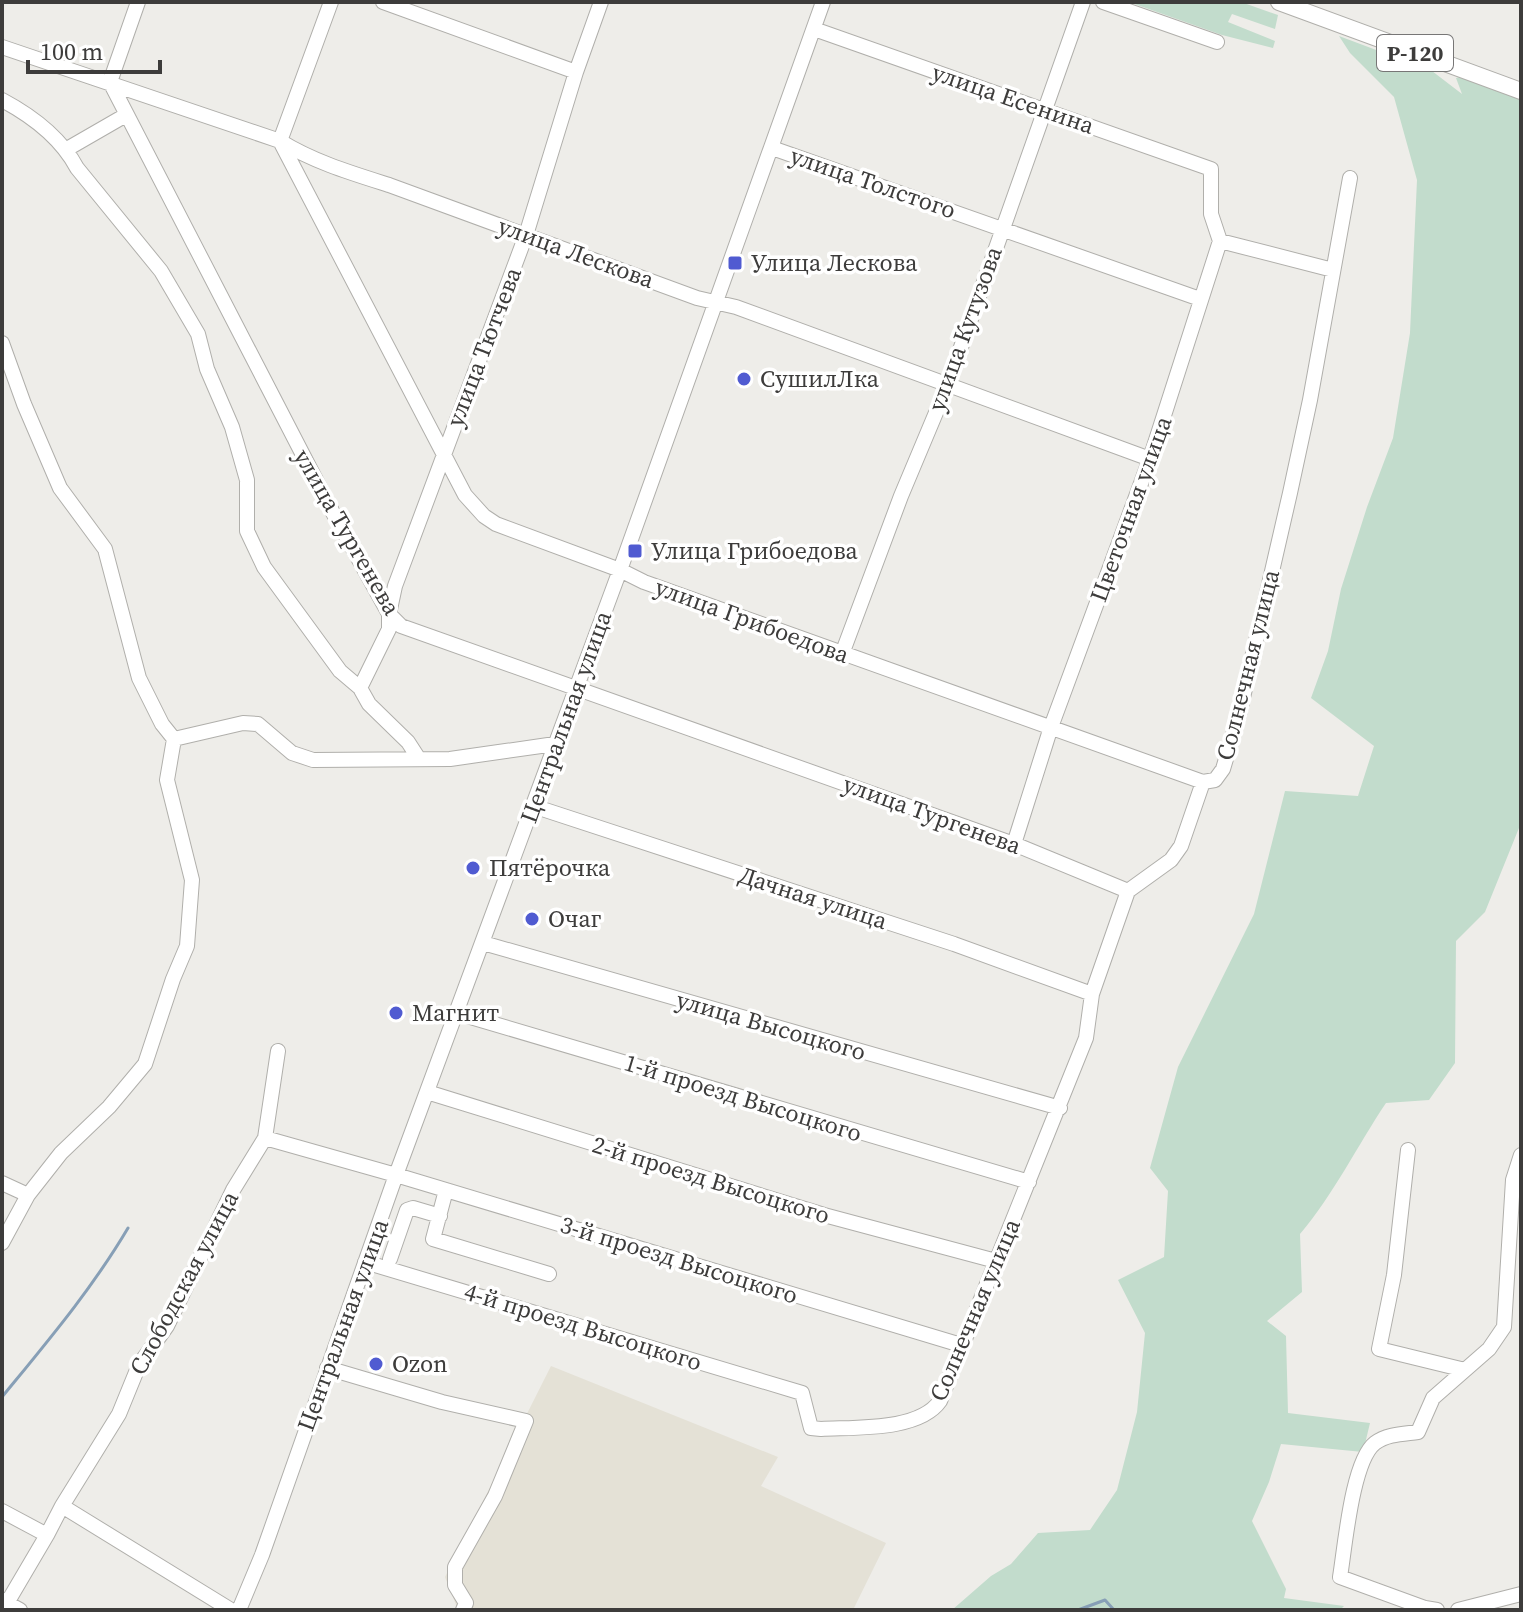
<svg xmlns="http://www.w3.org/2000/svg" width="1523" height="1612" viewBox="0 0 1523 1612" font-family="'Source Serif 4',serif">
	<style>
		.built { fill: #e4e1d6 }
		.green { fill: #c2dccc }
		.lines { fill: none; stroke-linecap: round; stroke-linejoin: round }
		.stream { stroke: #879fb6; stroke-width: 3 }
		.minor-casing { stroke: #b0afab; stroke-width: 16 }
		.major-casing { stroke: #b0afab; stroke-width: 18 }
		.minor { stroke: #fff; stroke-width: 14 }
		.major { stroke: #fff; stroke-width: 16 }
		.poi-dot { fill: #505bd1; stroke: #fff; stroke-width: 3 }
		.labels { text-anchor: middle; stroke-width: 7; stroke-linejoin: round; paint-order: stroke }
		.shield { fill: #fff; stroke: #777676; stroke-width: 2 }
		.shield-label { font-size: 22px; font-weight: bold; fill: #3d3c3b }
		.street-label { font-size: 24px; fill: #3d3c3b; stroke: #fff }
		.poi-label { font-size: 24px; fill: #3d3c3b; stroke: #fff; text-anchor: start }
	</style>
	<rect width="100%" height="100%" fill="#eeede9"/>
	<!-- built -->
	<path class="built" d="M551,1366L778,1457L761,1486L886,1543L853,1610H458L445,1577Z"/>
	<!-- green -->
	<path class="green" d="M1129,2H1241L1278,15L1275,29L1232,14L1228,22L1275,41L1273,48L1222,35Z
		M1339,36L1432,71L1462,94L1456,78L1460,77L1521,100V823L1485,912L1456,941L1455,1063L1429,1100L1386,1103C1357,1146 1334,1194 1300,1234L1302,1292L1267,1321L1286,1336L1288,1413L1370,1423L1363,1452L1281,1444L1269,1482L1252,1521L1286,1589L1284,1598L1344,1606L1340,1610H952L991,1576L1011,1564L1038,1533L1090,1530L1117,1490L1137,1412L1145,1333L1118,1280L1164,1257L1168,1191L1150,1168L1178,1067L1254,914L1285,791L1358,796L1374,746L1311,698L1328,651L1341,589L1367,507L1393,438L1410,333L1417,180L1394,97L1350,53Z"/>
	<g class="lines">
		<!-- stream -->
		<path class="stream" d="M2,1397C47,1342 92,1289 128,1228
			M1078,1610L1105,1600L1114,1610"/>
		<!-- minor casing -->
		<g class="minor-casing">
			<path id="minor" d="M138,2L110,82L332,511L389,614L401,626L1014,844L1128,891
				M331,2L280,141L465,495L484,516L496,524L620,570L644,582L1203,782
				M383,2L576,72
				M1103,2L1217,42
				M814,29L1211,169V214L1220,241L1150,459L1051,727L1014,844
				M2,47L280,141C314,162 351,173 389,185L697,298L736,307L1150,459
				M2,100C32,116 61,138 77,168L161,271L198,334L207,369L232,427L247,480V531L264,567L340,671L360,688L369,704L408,742L419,759
				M772,148L1200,299
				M67,149L126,115
				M1220,241L1333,270
				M2,343L24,404L60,488L105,549L139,678L162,724L174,739L243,723L258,724L292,753L313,760L450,759L555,744
				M842,654L901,496L948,384L1083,2
				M360,688L389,629V614L395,586L526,235L576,72L601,2
				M533,806L954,944L1092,994
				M483,943L1060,1108
				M457,1013L1029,1182
				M427,1092L824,1215L996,1261
				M265,1138L396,1175L961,1345
				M1408,1150L1394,1275L1379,1349L1465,1370
				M2,1183L28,1195
				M446,1190L433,1239L549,1274
				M2,1243L28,1195L61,1153L109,1107L145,1064L173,979L187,946L192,880L167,780L174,739
				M390,1259L407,1210L413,1208L440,1216
				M365,1262L802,1393L811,1428L821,1429C856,1427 919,1431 940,1401L1086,1038L1092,994L1128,891L1171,860L1181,846L1203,782L1215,780L1223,769L1239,715L1290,493L1310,400L1350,178
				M327,1368L442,1402L526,1421L495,1496L455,1567V1585L466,1603L463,1610
				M62,1506L119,1414L139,1365L167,1326L233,1190L265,1138L278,1051
				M2,1511L47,1535L62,1506L231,1610
				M2,1600L20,1610
				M7,1603L47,1535
				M239,1610L262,1555L396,1175L620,570L823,2
				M1437,1610L1425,1608L1340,1577C1345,1547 1352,1461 1375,1443C1387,1434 1403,1434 1418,1432L1433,1398L1489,1349L1504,1327L1513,1180L1521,1155
				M1458,1610L1521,1594"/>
		</g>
		<!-- major casing -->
		<g class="major-casing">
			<path id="major" d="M1279,2L1521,91"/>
		</g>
		<!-- minor -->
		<use href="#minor" class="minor"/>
		<!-- major -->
		<use href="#major" class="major"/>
	</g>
	<!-- markers -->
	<g class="poi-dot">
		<rect x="727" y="255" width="16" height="16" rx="4"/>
		<circle cx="744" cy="379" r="8"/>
		<rect x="627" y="543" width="16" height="16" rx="4"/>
		<circle cx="473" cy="868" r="8"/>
		<circle cx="532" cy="919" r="8"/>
		<circle cx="396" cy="1013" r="8"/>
		<circle cx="376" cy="1364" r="8"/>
	</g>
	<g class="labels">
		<!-- shield labels -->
		<rect class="shield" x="1377" y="35" width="76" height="36" rx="6"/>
		<g class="shield-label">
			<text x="1415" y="61">Р-120</text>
		</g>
		<!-- street labels -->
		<g class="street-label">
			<text transform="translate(1013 99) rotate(19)" y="8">улица Есенина</text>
			<text transform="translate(873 183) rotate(19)" y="8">улица Толстого</text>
			<text transform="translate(576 253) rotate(20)" y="8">улица Лескова</text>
			<text transform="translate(965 329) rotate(-70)" y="8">улица Кутузова</text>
			<text transform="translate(484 347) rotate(-69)" y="8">улица Тютчева</text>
			<text transform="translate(1131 509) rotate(-70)" y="8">Цветочная улица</text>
			<text transform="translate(347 532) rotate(60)" y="8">улица Тургенева</text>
			<text transform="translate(752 621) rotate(20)" y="8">улица Грибоедова</text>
			<text transform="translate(1248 665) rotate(-76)" y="8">Солнечная улица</text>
			<text transform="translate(566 717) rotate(-70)" y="8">Центральная улица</text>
			<text transform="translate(932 815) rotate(20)" y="8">улица Тургенева</text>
			<text transform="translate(813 898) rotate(18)" y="8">Дачная улица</text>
			<text transform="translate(771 1026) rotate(16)" y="8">улица Высоцкого</text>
			<text transform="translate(743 1098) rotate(17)" y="8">1-й проезд Высоцкого</text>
			<text transform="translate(711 1180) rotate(17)" y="8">2-й проезд Высоцкого</text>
			<text transform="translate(679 1260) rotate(17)" y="8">3-й проезд Высоцкого</text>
			<text transform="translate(184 1283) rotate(-62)" y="8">Слободская улица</text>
			<text transform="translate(975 1310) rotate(-67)" y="8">Солнечная улица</text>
			<text transform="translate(343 1325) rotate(-70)" y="8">Центральная улица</text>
			<text transform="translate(583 1327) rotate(17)" y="8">4-й проезд Высоцкого</text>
		</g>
		<!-- poi labels -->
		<g class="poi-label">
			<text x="751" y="271">Улица Лескова</text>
			<text x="760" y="387">СушилЛка</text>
			<text x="651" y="559">Улица Грибоедова</text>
			<text x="489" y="876">Пятёрочка</text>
			<text x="548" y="927">Очаг</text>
			<text x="412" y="1021">Магнит</text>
			<text x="392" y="1372">Ozon</text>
		</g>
	</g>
	<!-- border -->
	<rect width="1523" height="1612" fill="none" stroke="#3d3c3b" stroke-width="8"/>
	<!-- scale -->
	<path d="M28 60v12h132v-12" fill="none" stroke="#3d3c3b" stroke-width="4"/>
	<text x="40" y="60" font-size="24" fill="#3d3c3b" stroke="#ffffff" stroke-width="6" paint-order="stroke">100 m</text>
</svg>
